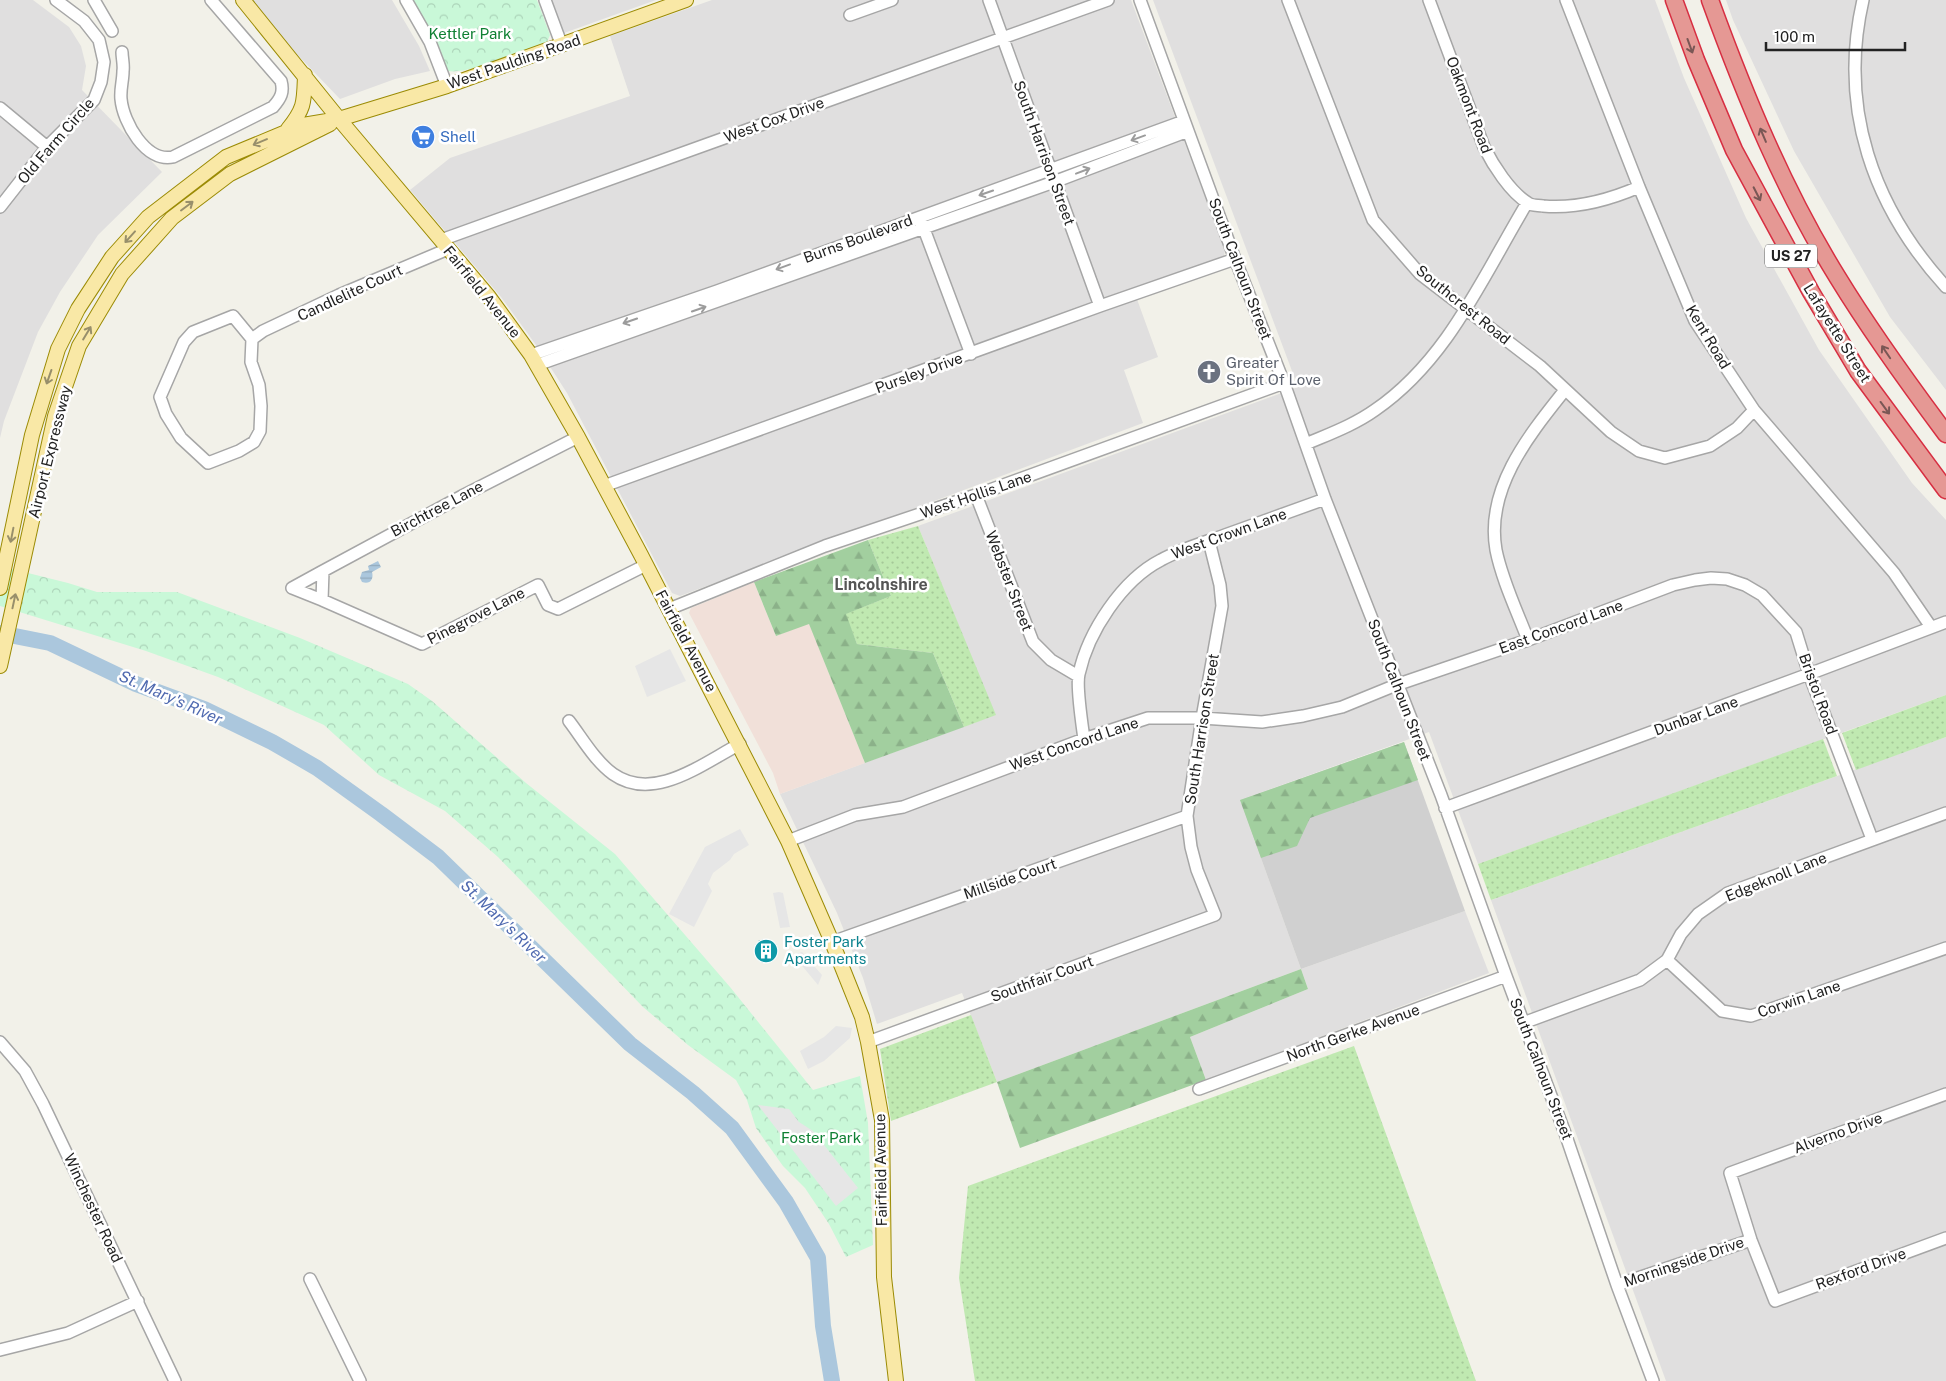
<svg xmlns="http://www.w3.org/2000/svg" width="1946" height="1381" viewBox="0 0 1946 1381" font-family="'Public Sans',sans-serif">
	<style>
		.residential { fill: #e0dfdf }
		.commercial { fill: #f1e0d9 }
		.religious { fill: #d0d0d0 }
		.grass { fill: url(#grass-dots) }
		.forest { fill: url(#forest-firs) }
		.park { fill: url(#park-crowns) }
		.parking { fill: #e6e6e6 }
		.water { fill: url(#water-rules) }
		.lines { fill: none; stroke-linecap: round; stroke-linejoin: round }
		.river { stroke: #abc7dd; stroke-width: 16 }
		.minor-casing { stroke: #a6a6a6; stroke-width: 14 }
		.major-casing { stroke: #9b8b05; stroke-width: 16 }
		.highway-casing { stroke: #d72f42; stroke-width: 19 }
		.minor { stroke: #fff; stroke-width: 11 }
		.major { stroke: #f9e8a6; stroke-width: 14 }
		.highway { stroke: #e59894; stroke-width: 16 }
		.oneway { stroke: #7a5755 }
		.oneway2 { stroke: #9c9c9c }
		.oneway3 { stroke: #988f6b }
		.labels { text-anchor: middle; stroke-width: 5; stroke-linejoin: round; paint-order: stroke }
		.shield { fill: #fff; stroke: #646464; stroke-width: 1 }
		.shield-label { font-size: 14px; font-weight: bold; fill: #222 }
		.park-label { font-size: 15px; fill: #0f8033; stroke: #fff }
		.street-label { font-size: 15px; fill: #222; stroke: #fff }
		.shop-label { font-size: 15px; fill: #366cbe; stroke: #fff; text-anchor: start }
		.worship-label { font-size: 15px; fill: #5b616d; stroke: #fff; text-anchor: start }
		.culture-label { font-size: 15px; fill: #0d838f; stroke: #fff; text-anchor: start }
		.neighbourhood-label { font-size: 16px; font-weight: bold; fill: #555; stroke: #fff }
		.water-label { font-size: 16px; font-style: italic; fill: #506ab0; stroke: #fff }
	</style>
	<defs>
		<pattern id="grass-dots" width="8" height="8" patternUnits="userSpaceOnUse" patternTransform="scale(1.25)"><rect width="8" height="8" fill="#c0e9b1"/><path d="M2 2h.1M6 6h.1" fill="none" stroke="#a5c898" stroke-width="1.8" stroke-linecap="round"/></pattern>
		<pattern id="forest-firs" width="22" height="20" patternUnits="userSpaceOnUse" patternTransform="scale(1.25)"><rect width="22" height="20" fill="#a2cf9f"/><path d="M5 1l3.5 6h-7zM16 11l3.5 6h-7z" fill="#8bb189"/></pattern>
		<pattern id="park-crowns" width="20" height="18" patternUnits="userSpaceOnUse" patternTransform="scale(1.25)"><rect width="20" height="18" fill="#c9f8d8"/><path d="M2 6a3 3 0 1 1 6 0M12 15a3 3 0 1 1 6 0" fill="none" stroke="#acd4b9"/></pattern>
		<pattern id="water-rules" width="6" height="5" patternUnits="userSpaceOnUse" patternTransform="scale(1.25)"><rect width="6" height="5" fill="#abc7dd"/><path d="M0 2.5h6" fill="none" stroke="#93abbd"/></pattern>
	</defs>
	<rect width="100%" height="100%" fill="#f2f1e9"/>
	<!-- residential -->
	<path class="residential" d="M0,0H33L69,27L81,46L86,66L82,90L162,172L98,235L60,292L38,332L4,421L0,438Z
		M251,0H392L419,46L430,71L395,79L340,99L289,46Z
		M552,0H656L564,33Z
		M712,0H1131L1225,250L1224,256L1220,261L1134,291L1158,357L1124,370L1143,423L680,596L672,593L567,393L536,345L501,297L410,190L450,158L630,96L610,36Z
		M1153,0H1655L1684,78L1746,218L1819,350L1912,483L1946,520V695L1478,864L1429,732L1240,800L1301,969L1465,911L1489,973L1206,1080L1190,1037L1308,989L1301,969L997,1082L962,993L877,1024L863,978L837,913L780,794L995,715L918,526L1298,387Z
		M1726,0H1946V390L1890,317L1794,151L1733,20Z
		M1946,737V1381H1666L1491,900Z"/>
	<!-- commercial -->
	<path class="commercial" d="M754,582L776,636L809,623L865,763L780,794L773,773L689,613L691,608Z"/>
	<!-- religious -->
	<path class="religious" d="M1404,742L1465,911L1301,969L1240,800Z"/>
	<!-- grass -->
	<path class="grass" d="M918,526L996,715L964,727L933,653L857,644L845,614L891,596L868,540Z
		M1946,695V737L1856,770L1842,733Z
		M1823,739L1837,776L1491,900L1478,864Z
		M971,1015L997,1082L891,1121L880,1049Z
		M1354,1046L1476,1381H975L959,1278L968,1186Z"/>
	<!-- forest -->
	<path class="forest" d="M868,540L891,596L846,614L857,644L933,653L964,727L865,763L809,624L776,636L754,582Z
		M1404,742L1418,780L1310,818L1297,846L1261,858L1240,800Z
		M1301,969L1308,989L1190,1037L1206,1080L1020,1148L997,1082Z"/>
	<!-- park -->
	<path class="park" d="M411,0H537L550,35L547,42C526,49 468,75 448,71L434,37Z
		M0,566L68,583L97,592H177L300,638L408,684L432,701L526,783L615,854L730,987L813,1090L860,1076L868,1123L873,1245L846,1257L829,1224L805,1188L783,1166L756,1128L747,1100L736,1080L688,1045L643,1007L498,857L445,811L379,775L324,725L218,677L146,651L0,606Z"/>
	<!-- parking -->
	<path class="parking" d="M670,649L686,681L647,697L635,666Z
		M740,829L749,845L734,854L730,860L713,873L708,884L712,891L694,927L669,914L705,847Z
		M779,892L783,893L790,927L780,928L773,893Z
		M802,952L822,975L818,985L793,955Z
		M836,1026L852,1028L850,1038L824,1061L808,1069L800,1051L824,1037Z
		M758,1105L789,1109L799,1122L813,1131L858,1188L836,1206Z"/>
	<!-- water -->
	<path class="water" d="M378,561L381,567L372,572C374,579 370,585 362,582L360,578L362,572L369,570L368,566Z"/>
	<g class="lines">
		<!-- river -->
		<path class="river" d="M0,633L50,643L136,684L204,709L272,742L317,768L381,814L438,857L630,1044L693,1093L732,1128L786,1202L818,1258L823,1326L832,1381"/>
		<!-- minor casing -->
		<g class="minor-casing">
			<path id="minor" d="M94,0L112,31
				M406,0L430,42L447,86
				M545,0L562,46
				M989,0L1100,306
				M1140,0L1235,259L1284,383L1325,499L1441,795L1506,976L1565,1133L1617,1285L1653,1381
				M1288,0L1373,220L1420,274L1540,366L1611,432L1639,451L1665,458L1710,446L1737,428L1754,410
				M1429,0L1484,147C1493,165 1510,192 1528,203C1532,206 1538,205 1543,206C1577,209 1609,200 1639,187
				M1566,0L1639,187L1695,321L1754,410L1894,573L1931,627
				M1863,0C1838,108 1873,207 1946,287
				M850,15L892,0
				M122,52C122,58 124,65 123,71C123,81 120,89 121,99C123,122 146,163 173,157L273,107C281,98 284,92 281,81L211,0
				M0,108L47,147
				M0,207L47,147L94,100L101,82L104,62L99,40L84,21L56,0
				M921,221L971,354
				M441,240L1108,0
				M252,339L233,316L193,332L184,342L160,397L166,414L181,438L208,463L239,451L254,442L260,431L261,406L259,385L251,362L252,339L263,331L339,295L448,249
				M531,355L717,291L1184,121
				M537,365L1054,182L1188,131
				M1306,444C1329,434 1354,425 1375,410C1448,360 1483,276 1527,203
				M604,486L1100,306L1235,259
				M976,495L1033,642L1051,660L1078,676
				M292,588L322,600L422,644L538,585L548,605L558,609L646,565
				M292,588L323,571
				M322,600L323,571L464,495L578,437
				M669,609L825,546L976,495L1284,383
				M1528,640C1517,611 1502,580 1496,550C1485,488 1530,434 1565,390
				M569,721C582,738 595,761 613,774C654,803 703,763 740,744
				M1084,739C1082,724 1076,686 1079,674C1088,632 1122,580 1161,560C1181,549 1203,543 1225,535C1258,523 1292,511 1325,499
				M1445,808L1809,674L1946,622
				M788,841L855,815L903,807L1084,739L1148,718H1202L1262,722L1303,716L1342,707L1396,685L1528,640L1673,585L1695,580L1711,578L1727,579L1745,585L1762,595L1796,632L1809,674L1872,839
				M832,942L1187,816
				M1667,960L1722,1011L1751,1016L1946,948
				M1523,1023L1640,980L1667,960L1681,934L1698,914L1728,893L1946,813
				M0,1042L25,1071L43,1104L175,1381
				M868,1042L1215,915L1197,870L1191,847L1187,816L1202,718L1222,606L1220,585L1209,541
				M1199,1089L1506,976
				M1946,1094L1730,1173L1751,1240L1775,1301L1946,1238
				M310,1279L360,1381
				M1617,1285L1751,1240
				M0,1350L68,1333L138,1301"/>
		</g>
		<!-- major casing -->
		<g class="major-casing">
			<path id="major" d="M243,0L339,119L489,297L531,355L578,437L641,555L788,841L832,942L862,1017L868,1042L882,1120L884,1277L896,1381
				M288,129C305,108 304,102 305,75
				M0,588L32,435L58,349L78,309L112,257L148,217L226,157L303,125L339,119L447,86L686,0
				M0,666L55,416L79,346L122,274L172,218L230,174L330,124"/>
		</g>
		<!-- highway casing -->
		<g class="highway-casing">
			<path id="highway" d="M1674,0L1696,60L1734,150L1811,292L1858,371L1946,490
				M1710,0C1745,96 1784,191 1838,278C1871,332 1908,383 1946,434"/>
		</g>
		<!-- minor -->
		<use href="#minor" class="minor"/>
		<!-- major -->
		<use href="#major" class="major"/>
		<!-- highway -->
		<use href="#highway" class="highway"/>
	</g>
	<!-- one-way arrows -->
	<defs><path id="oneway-shaft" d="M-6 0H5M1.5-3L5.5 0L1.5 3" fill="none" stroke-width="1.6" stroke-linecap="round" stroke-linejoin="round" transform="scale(1.25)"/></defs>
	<g class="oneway">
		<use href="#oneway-shaft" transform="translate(1690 46) rotate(70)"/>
		<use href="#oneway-shaft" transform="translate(1763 135) rotate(-113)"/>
		<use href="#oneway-shaft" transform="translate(1757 194) rotate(63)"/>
		<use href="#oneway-shaft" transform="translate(1886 352) rotate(-124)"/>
		<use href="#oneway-shaft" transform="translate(1885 408) rotate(54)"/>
	</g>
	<g class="oneway2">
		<use href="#oneway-shaft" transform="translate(1138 138) rotate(160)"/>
		<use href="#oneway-shaft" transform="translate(1083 171) rotate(-21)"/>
		<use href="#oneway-shaft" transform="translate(986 193) rotate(161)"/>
		<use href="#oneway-shaft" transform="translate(783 267) rotate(160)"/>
		<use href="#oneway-shaft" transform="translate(699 309) rotate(-19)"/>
		<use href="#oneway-shaft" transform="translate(630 321) rotate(161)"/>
	</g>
	<g class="oneway3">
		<use href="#oneway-shaft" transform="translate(260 142) rotate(157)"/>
		<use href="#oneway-shaft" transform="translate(187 206) rotate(-37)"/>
		<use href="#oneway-shaft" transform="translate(130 237) rotate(132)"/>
		<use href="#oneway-shaft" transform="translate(87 333) rotate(-59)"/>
		<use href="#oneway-shaft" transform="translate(49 377) rotate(109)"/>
		<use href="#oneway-shaft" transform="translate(12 535) rotate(101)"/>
		<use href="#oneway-shaft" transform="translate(14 601) rotate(-78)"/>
	</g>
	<!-- icons -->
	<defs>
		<g id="supermarket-disc" transform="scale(1.25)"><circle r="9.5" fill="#3f7fe0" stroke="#fff"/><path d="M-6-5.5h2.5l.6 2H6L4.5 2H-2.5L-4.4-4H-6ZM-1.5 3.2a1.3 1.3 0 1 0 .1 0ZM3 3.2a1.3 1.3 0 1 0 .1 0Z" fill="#fff"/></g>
		<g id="church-disc" transform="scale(1.25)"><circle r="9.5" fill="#6b7280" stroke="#fff"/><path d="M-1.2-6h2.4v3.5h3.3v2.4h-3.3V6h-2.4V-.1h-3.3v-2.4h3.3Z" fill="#fff"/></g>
		<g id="building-disc" transform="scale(1.25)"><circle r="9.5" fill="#0f9aa8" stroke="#fff"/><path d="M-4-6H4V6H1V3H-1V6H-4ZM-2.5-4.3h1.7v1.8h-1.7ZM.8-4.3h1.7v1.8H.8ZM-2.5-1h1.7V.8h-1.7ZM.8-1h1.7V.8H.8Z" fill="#fff"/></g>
	</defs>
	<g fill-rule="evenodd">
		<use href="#supermarket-disc" x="423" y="137"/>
		<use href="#church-disc" x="1209" y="372"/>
		<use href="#building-disc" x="766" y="951"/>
	</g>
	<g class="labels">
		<!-- shield labels -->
		<rect class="shield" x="1765" y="244.5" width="52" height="23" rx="4"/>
		<g class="shield-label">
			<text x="1791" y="261">US 27</text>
		</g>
		<!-- park labels -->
		<g class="park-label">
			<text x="470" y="39">Kettler Park</text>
			<text x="821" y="1143">Foster Park</text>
		</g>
		<!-- street labels -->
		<g class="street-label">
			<text transform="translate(514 62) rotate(-19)" y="5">West Paulding Road</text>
			<text transform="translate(1469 105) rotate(69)" y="5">Oakmont Road</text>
			<text transform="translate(774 120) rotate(-20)" y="5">West Cox Drive</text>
			<text transform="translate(56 141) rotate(-49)" y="5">Old Farm Circle</text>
			<text transform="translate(1044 153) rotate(70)" y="5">South Harrison Street</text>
			<text transform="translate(858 239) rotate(-20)" y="5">Burns Boulevard</text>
			<text transform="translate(1240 269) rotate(69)" y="5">South Calhoun Street</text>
			<text transform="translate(482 292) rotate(51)" y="5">Fairfield Avenue</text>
			<text transform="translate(350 293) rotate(-25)" y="5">Candlelite Court</text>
			<text transform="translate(1463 305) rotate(39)" y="5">Southcrest Road</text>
			<text transform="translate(1837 333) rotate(58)" y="5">Lafayette Street</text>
			<text transform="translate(1708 337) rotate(59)" y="5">Kent Road</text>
			<text transform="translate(919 373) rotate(-20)" y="5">Pursley Drive</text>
			<text transform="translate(50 452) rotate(-76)" y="5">Airport Expressway</text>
			<text transform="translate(976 495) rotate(-19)" y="5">West Hollis Lane</text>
			<text transform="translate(437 509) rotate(-28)" y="5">Birchtree Lane</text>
			<text transform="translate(1229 534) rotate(-20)" y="5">West Crown Lane</text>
			<text transform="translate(1009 581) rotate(69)" y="5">Webster Street</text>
			<text transform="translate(476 616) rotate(-27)" y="5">Pinegrove Lane</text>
			<text transform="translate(1561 627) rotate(-20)" y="5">East Concord Lane</text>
			<text transform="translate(686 641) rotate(62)" y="5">Fairfield Avenue</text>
			<text transform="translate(1399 690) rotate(69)" y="5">South Calhoun Street</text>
			<text transform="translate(1818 694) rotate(70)" y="5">Bristol Road</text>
			<text transform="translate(1696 716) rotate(-20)" y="5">Dunbar Lane</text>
			<text transform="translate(1202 729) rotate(-81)" y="5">South Harrison Street</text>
			<text transform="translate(1074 744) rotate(-19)" y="5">West Concord Lane</text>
			<text transform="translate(1776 877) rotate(-22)" y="5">Edgeknoll Lane</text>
			<text transform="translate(1010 879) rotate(-19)" y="5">Millside Court</text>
			<text transform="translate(1042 979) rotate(-20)" y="5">Southfair Court</text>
			<text transform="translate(1799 999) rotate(-19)" y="5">Corwin Lane</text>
			<text transform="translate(1353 1033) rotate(-20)" y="5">North Gerke Avenue</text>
			<text transform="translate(1541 1069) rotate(69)" y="5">South Calhoun Street</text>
			<text transform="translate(1838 1133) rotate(-20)" y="5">Alverno Drive</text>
			<text transform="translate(881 1170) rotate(-91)" y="5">Fairfield Avenue</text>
			<text transform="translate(93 1208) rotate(65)" y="5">Winchester Road</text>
			<text transform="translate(1684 1262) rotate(-19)" y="5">Morningside Drive</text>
			<text transform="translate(1861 1269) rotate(-20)" y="5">Rexford Drive</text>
		</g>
		<!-- shop labels -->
		<g class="shop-label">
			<text x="440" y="142">Shell</text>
		</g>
		<!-- worship labels -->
		<g class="worship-label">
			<text x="1226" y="368">Greater<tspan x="1226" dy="17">Spirit Of Love</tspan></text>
		</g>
		<!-- culture labels -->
		<g class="culture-label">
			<text x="784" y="947">Foster Park<tspan x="784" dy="17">Apartments</tspan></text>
		</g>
		<!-- neighbourhood labels -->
		<g class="neighbourhood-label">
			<text x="881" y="590">Lincolnshire</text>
		</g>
		<!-- water labels -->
		<g class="water-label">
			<text transform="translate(171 697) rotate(24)" y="6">St. Mary's River</text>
			<text transform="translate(504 921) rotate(44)" y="6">St. Mary's River</text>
		</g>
	</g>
	<!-- scale -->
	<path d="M1766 42v8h139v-8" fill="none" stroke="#222222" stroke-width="2.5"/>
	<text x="1774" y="42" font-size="15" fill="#222222" stroke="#ffffff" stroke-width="4" paint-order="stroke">100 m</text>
</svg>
